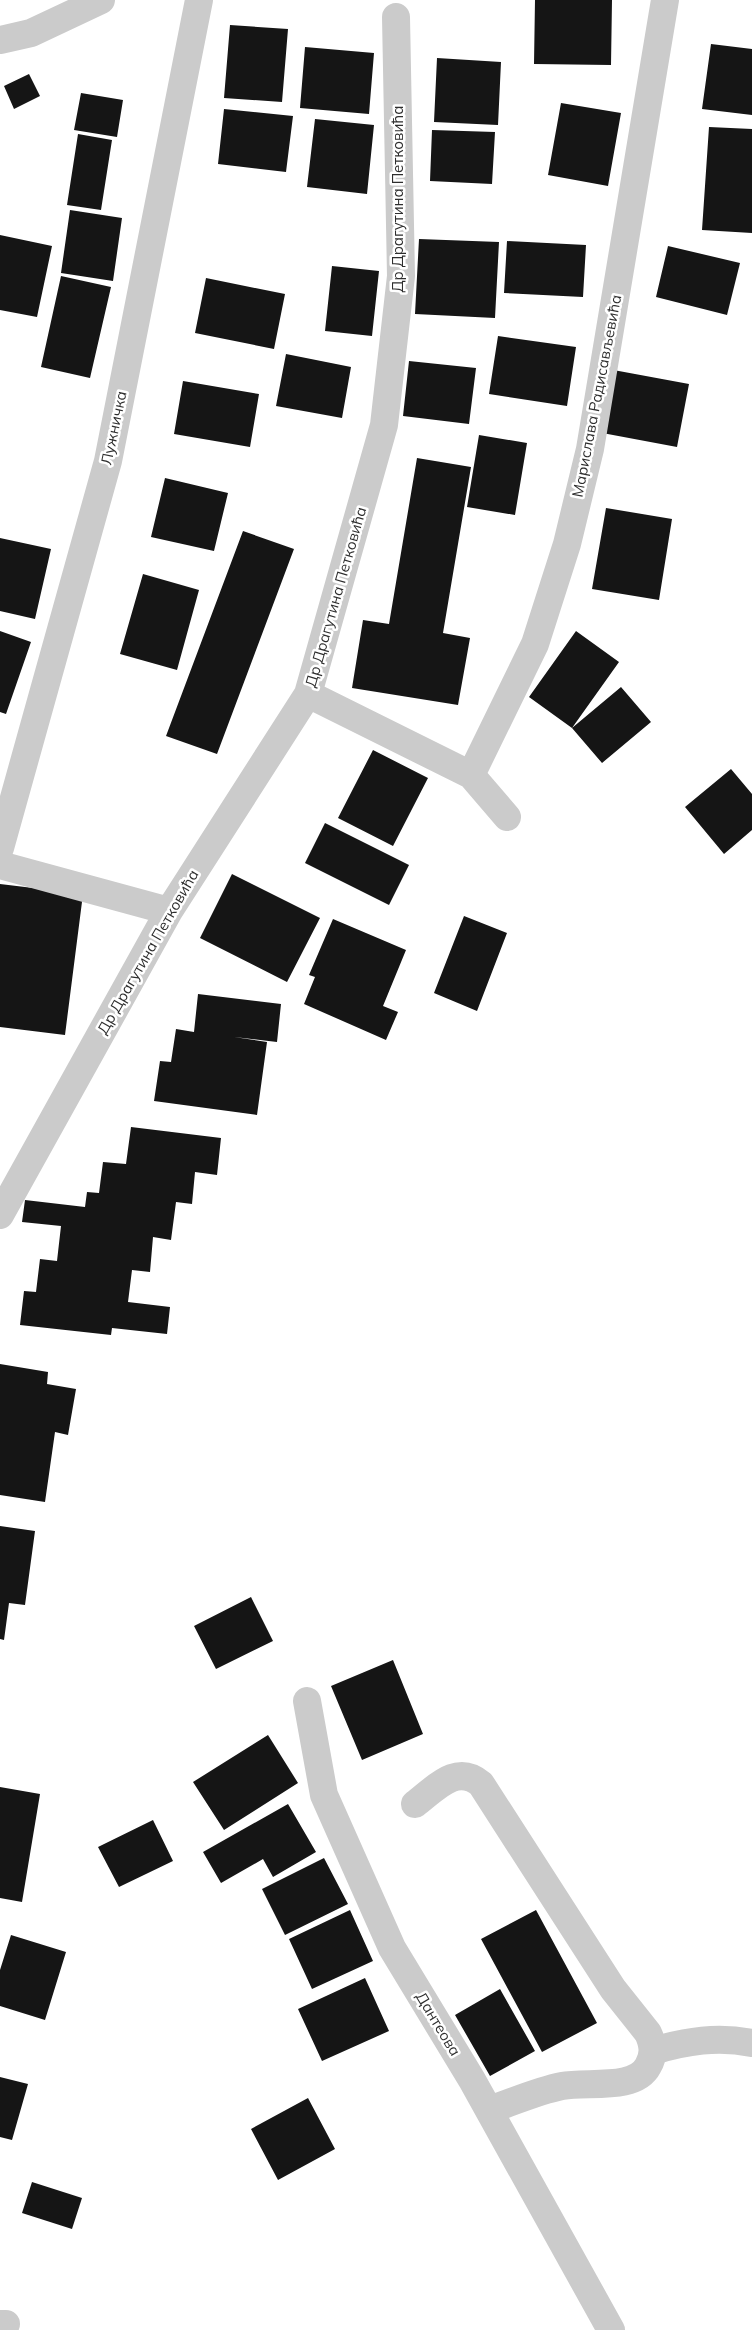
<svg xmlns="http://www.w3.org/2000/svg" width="752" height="2330" viewBox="0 0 752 2330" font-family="Mulish,sans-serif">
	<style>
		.building { fill: #151515 }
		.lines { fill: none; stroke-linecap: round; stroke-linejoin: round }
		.minor { stroke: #cbcbcb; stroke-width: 28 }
		.labels { text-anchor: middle; stroke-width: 5; stroke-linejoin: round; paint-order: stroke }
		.street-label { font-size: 15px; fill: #2e2e2e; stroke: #fff }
	</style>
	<rect width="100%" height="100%" fill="#fff"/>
	<!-- building -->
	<path class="building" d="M535,0H612L611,65L534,64Z
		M230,25L288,29L282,102L224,98Z
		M711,44L752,49V115L702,109Z
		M305,47L374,53L369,114L300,108Z
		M437,58L501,62L498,125L434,122Z
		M29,74L40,96L14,109L4,86Z
		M81,93L123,100L117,137L74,130Z
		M561,103L621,113L608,186L548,175Z
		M224,109L293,116L286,172L218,164Z
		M315,119L374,125L367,194L307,187Z
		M709,127L752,129V233L702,230Z
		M432,130L495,132L492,184L430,181Z
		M78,134L112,140L101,210L67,205Z
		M70,210L122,218L113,281L61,273Z
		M0,235L52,246L37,317L0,310Z
		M419,239L499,242L495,318L415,314Z
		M507,241L586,245L583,297L504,293Z
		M668,246L740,263L727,315L656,297Z
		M332,266L379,271L372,336L325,331Z
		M61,276L111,287L90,378L41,367Z
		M206,278L285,294L274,349L195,333Z
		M498,336L576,347L567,406L489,394Z
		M286,354L351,367L342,418L276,406Z
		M409,361L476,368L469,424L403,416Z
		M608,369L689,384L677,447L597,432Z
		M183,381L259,394L250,447L174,434Z
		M479,435L527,443L515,515L467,507Z
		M417,458L471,467L443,633L470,638L458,705L352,688L363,620L389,624Z
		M165,478L228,493L214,551L151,537Z
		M606,508L672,519L659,600L592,589Z
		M243,531L294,549L217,754L166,736Z
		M0,538L51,549L35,619L0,611Z
		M143,574L199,590L177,670L120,654Z
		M0,631L31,642L6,714L0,712Z
		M576,631L619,662L572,728L529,697Z
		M621,687L651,722L602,763L572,728Z
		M373,750L428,778L393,846L338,818Z
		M731,769L752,794V830L724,854L685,807Z
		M325,823L409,865L389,905L305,863Z
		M232,874L320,918L287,982L200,938Z
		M0,884L83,894L65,1035L0,1027Z
		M464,916L507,933L477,1011L434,993Z
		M333,919L406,950L383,1006L398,1012L386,1040L304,1004L315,977L309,975Z
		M198,994L281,1004L277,1042L234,1037L267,1042L257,1115L154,1101L160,1061L171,1062L176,1029L194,1032Z
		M131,1127L221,1138L217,1175L195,1172L192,1204L176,1202L171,1240L153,1237L150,1272L132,1270L128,1302L170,1307L167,1334L112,1328L111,1335L20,1325L24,1291L36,1292L40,1259L57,1261L61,1226L22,1222L25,1200L85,1207L87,1192L99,1193L103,1162L126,1164Z
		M0,1364L48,1372L47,1384L76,1389L68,1435L55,1432L45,1502L0,1495V1423L6,1424L0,1423Z
		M0,1526L35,1531L25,1605L9,1603L4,1640L0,1639Z
		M251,1597L273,1641L216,1669L194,1626Z
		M393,1660L423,1734L362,1760L331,1686Z
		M268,1735L298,1783L224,1830L193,1782Z
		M0,1787L40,1794L22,1902L0,1898Z
		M288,1804L316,1852L273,1877L263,1859L221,1883L203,1852Z
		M153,1820L173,1861L119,1887L98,1847Z
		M324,1858L348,1904L285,1935L262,1889Z
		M350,1910L373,1961L312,1989L289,1939Z
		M536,1910L597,2023L542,2052L481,1939Z
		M11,1935L66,1952L45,2020L0,2006V1970Z
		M365,1978L389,2031L322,2061L298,2009Z
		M500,1989L535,2051L490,2076L455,2015Z
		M0,2077L28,2084L12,2140L0,2137Z
		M308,2098L335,2149L278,2180L251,2129Z
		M32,2182L82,2198L72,2229L22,2213Z"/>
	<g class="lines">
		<!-- minor -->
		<path class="minor" d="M0,40L31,33L101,0
			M308,694L471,775L535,644L567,544L590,449L665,0
			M471,775L507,817
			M0,848L108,461L199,0
			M0,865L169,911
			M0,1215L169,911L308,694L384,425L401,276L396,17
			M307,1701L324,1795L392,1948L472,2080L611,2330
			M415,1804C435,1789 456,1763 481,1784L613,1989L648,2033C653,2044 655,2054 648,2066C635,2091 587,2081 562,2086C537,2091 513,2102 489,2110
			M653,2051C686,2041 718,2036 752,2043
			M0,2324H6"/>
	</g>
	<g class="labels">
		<!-- street labels -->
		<g class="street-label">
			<text transform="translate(398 199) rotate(-90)" y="5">Др Драгутина Петковића</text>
			<text transform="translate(597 396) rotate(-79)" y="5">Марислава Радисављевића</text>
			<text transform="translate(114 428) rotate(-78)" y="5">Лужничка</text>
			<text transform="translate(336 597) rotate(-74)" y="5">Др Драгутина Петковића</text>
			<text transform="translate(148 952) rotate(-60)" y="5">Др Драгутина Петковића</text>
			<text transform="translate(438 2024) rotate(59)" y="5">Дантеова</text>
		</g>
	</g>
</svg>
